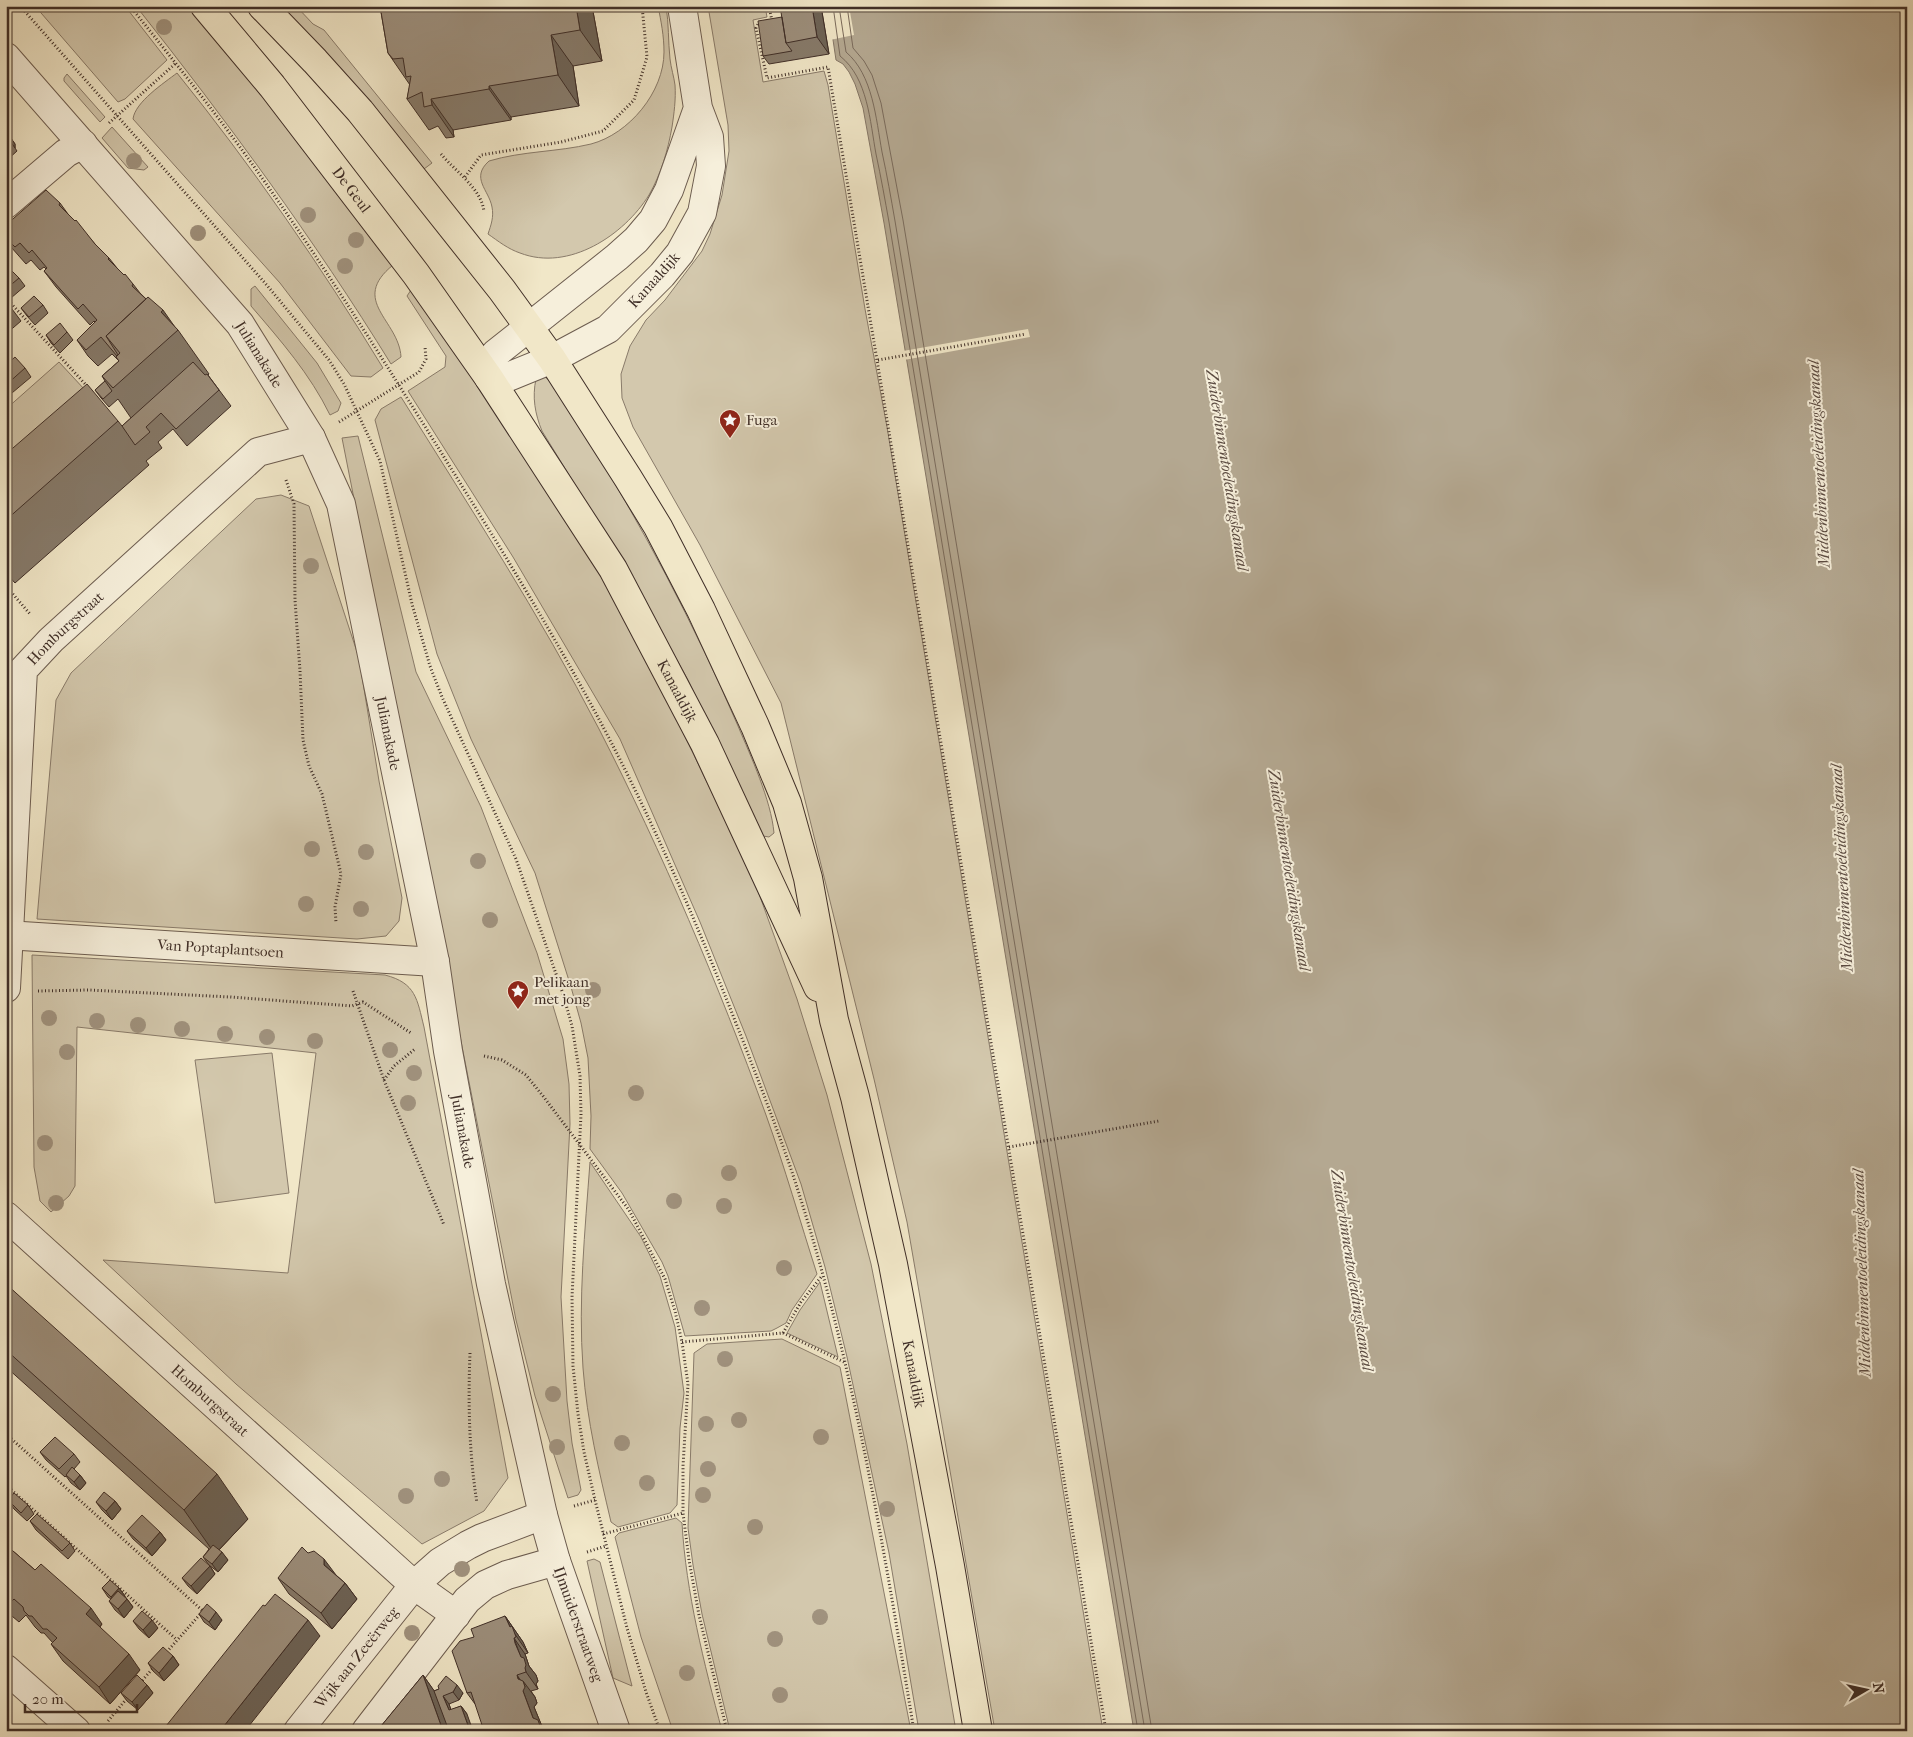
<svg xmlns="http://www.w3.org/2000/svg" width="1913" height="1737" viewBox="0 0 1913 1737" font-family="'IM FELL French Canon',serif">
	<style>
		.green { fill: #d3c8ad; stroke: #897b6a }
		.water { fill: #b4a891; stroke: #857767 }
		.pier { fill: #f1e7c8 }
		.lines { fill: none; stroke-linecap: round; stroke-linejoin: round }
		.shore { stroke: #7a6b5c; stroke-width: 1 }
		.minor-casing { stroke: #6c5c4f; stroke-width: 30 }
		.major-casing { stroke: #3f2e27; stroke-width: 30 }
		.path { stroke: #3f2e27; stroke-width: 3; stroke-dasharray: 1 2.5; stroke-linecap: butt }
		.minor { stroke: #f6efdb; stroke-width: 28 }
		.major { stroke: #f1e7c8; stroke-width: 28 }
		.tree { fill: #a0927e }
		.wall { fill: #867a6a; stroke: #3f2e27 }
		.shaded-wall { fill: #6d6356; stroke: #3f2e27 }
		.building { fill: #9c8e7b; stroke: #3f2e27 }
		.labels { text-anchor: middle; stroke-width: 4; stroke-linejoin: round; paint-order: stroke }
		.street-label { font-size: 15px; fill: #3f2e27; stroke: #f6efdb }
		.poi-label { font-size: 15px; fill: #3f2e27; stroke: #f6efdb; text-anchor: start }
		.water-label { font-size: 16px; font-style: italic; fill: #5c4c42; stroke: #f6efdb }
	</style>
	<rect width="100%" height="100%" fill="#f1e7c8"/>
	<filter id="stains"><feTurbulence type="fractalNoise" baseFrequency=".004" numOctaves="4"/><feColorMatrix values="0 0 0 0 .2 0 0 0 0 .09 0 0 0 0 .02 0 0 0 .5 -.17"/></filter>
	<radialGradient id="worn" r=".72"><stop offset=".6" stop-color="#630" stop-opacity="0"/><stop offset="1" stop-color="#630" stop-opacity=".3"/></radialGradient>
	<!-- green -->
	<path class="green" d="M35,6H125L167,60L125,99L118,102Z
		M136,6H191L213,32L393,265C349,301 399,320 401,357L391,364C314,239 227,121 136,6Z
		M278,6H296L313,24L324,30L432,163L424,169L383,120Z
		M658,6H666C669,24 668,41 670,59C671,68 674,77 675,85C676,99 674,114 672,127C668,150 661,174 649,195C624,235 569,272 520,253C508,249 498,241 488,234C491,225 494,217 492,207C489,190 470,178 489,161C522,151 558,152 591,144C629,134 664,92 664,52C664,36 661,21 658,6Z
		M708,6H765L767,17L753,20L763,82L824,71L828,85L865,309L887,427L1103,1731H995L907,1222L874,1079L781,703L700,545L633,427L622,398L621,374L630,346L646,320L665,300L702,251L710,234L722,195L729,151L728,125Z
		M177,73C252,166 321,266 383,368L371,377L351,376L280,283L133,119C135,102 164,83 177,73Z
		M67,74L105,117L100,122L64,81V78Z
		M112,127L148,167L144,170L128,168L102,138Z
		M255,286L317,363L341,403L338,411L330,415C310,374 281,341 251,306V289Z
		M411,290L460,358L569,521L639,641L754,880L797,999L827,1095L871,1264L907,1444L956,1731H919L889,1553L847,1357L825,1267L801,1184L746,1036L700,922L620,739L513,557L408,391L445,367L446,356L407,296Z
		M59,362L85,390L6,462V409Z
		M544,376C559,387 572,415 583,431C642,525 694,624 738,726C751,757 771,800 774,833L769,837L763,836L760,831L688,680L624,564L542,431C535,414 532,397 536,379Z
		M401,397C469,506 540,615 599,729C663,854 718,983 766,1115C785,1168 800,1221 817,1274L792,1310L786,1323L777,1328L771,1331L685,1336L668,1276L662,1262L622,1193L590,1149L591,1116L588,1058L581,1023L571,987L535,873L471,739L437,654L375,420L381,409Z
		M358,436L416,672L481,807L537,953L563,1039L569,1084L570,1124L561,1297L567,1401L572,1443L581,1490L578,1495L568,1498L535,1396L516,1320L342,438Z
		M281,495L309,506L359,658L379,781L402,898L399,921L386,936L357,939L37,919L56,700L71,673L256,499Z
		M32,955L385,975C416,983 417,999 424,1027L508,1478L484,1511L422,1544L236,1384L103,1260L288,1273L316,1053L77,1027L75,1186L69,1196L51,1212L40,1201L34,1167Z
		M272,1053L289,1193L215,1203L195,1060Z
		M590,1162L641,1237L660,1276L675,1327L684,1393L680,1428L677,1505L670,1513L618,1527L611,1522C599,1471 587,1421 583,1368C578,1300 585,1231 590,1162Z
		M820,1282L838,1357L787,1333L800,1310Z
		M782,1339L840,1367L911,1731H730L702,1614L693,1565L688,1528L694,1353L707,1344Z
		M676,1518L682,1523C686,1593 704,1663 722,1731H673L641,1637L615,1537L619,1533Z
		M594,1559L600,1562L632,1686L613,1678L587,1561Z"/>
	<!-- water -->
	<path class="water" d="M828,6H1907V1731H1134L884,223L863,108L855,84L849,72L843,64L836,60Z"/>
	<!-- pier -->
	<path class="pier" d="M825,6H849L854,35L830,40Z
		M1028,329L1030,337L904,360L903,351Z"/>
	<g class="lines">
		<!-- shore -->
		<path class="shore" d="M833,6L840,56C868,78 870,122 876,154C881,177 885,200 889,222L1138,1731
			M839,6L846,52C873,75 876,119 882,152C887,175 891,198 895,221L1145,1731
			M847,6L853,48L864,61L872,75L881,103L903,220L1152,1731"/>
		<!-- minor casing -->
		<g class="minor-casing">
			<g id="minor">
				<path d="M682,6L698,108L709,137L711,166L702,213L680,253L662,275L608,329L552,359L508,377L489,378L495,354L617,257L636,240L653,220L669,190L698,108"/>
				<path id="s1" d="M6,57L240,324L311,438L341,504L435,962L448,1051L491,1284L543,1515L556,1561L616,1731"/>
				<path d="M6,204L66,153L83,144"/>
				<path id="s2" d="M6,935L435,962"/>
				<path id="s3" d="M6,988L23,670L51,640L258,452L311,438"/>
				<path id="s4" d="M6,1216L414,1585L456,1615"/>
				<path d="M6,1669L76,1731"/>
				<path id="s5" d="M298,1731L414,1585L440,1562L468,1545L482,1538L543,1515"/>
				<path d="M366,1731L467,1600L485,1585L507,1575L556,1561"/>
			</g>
		</g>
		<!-- major casing -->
		<g class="major-casing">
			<g id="major">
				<path id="s6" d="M205,6L272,86L416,274L489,378L613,569L705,744L818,987"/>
				<path id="s7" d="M262,6L315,61L360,111L502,290L552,359L628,478L658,527L701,610L755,726L787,803L808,878L834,1020L855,1097L893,1264L950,1566L978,1731"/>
			</g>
		</g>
		<!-- path -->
		<path class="path" d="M20,6L265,283L329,360L344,384L380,461L412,604L430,666L442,697L516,859L563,994L572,1026L580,1076L581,1114L572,1297L573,1366L578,1414L584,1452L595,1500L627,1628L646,1692L660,1731
			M130,6C166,51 203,97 237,143C309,242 374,345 439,449C495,539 551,629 601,723C651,817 693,914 732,1013C752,1064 772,1115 790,1166C851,1348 883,1542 914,1731
			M769,6L772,21
			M761,23L758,24L756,28L767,78L828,67L1106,1731
			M109,123L176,63
			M441,154C455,171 482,189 484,212
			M465,177L481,155L561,142L603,131L634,100L647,57L642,6
			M6,298L87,386
			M878,360L1026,334
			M339,422L419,372L426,359L425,347
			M286,480L294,504L295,600L300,671L303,740L309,766L322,794L341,874L335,907L336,923
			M6,586L30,614
			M38,991L89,990L230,997L352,1006L363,1002L411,1033
			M353,991L384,1080L444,1225
			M484,1056L502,1060L526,1075L543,1096L629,1210L665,1279L675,1311L682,1342L688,1384L683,1466V1513L689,1560L699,1615L727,1731
			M384,1080L394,1066L415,1049
			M1009,1147L1159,1121
			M783,1333L844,1362
			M682,1342L783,1333L801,1302L822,1276
			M470,1353C468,1403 469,1453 477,1503
			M6,1434L203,1611L165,1654
			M6,1485L177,1640
			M574,1506L595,1500
			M603,1534L683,1513
			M587,1552L606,1546
			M140,1683L154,1667
			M108,1721L128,1697"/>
		<!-- minor -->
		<use href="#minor" class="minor"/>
		<!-- major -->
		<use href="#major" class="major"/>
	</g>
	<!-- trees -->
	<g class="tree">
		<circle cx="164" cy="27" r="8"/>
		<circle cx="134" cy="161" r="8"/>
		<circle cx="308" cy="215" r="8"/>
		<circle cx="198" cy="233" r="8"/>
		<circle cx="356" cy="240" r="8"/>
		<circle cx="345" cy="266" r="8"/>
		<circle cx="311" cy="566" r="8"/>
		<circle cx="312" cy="849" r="8"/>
		<circle cx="366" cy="852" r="8"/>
		<circle cx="478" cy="861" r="8"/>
		<circle cx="306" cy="904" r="8"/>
		<circle cx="361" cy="909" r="8"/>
		<circle cx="490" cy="920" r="8"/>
		<circle cx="593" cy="990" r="8"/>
		<circle cx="49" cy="1018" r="8"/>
		<circle cx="97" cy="1021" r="8"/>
		<circle cx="138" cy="1025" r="8"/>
		<circle cx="182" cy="1029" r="8"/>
		<circle cx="225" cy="1034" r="8"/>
		<circle cx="267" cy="1037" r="8"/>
		<circle cx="315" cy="1041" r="8"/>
		<circle cx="390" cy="1050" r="8"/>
		<circle cx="67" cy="1052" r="8"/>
		<circle cx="414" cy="1073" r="8"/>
		<circle cx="636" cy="1093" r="8"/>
		<circle cx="408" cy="1103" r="8"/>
		<circle cx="45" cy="1143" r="8"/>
		<circle cx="729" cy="1173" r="8"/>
		<circle cx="674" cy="1201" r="8"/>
		<circle cx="56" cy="1203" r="8"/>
		<circle cx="724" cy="1206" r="8"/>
		<circle cx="784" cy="1268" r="8"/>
		<circle cx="702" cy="1308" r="8"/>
		<circle cx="725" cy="1359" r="8"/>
		<circle cx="553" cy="1394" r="8"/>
		<circle cx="739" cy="1420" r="8"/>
		<circle cx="706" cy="1424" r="8"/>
		<circle cx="821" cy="1437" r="8"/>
		<circle cx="622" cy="1443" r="8"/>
		<circle cx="557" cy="1447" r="8"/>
		<circle cx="708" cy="1469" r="8"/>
		<circle cx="442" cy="1479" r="8"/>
		<circle cx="647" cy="1483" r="8"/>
		<circle cx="703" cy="1495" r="8"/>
		<circle cx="406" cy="1496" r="8"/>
		<circle cx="887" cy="1509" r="8"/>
		<circle cx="755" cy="1527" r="8"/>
		<circle cx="462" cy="1569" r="8"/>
		<circle cx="820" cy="1617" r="8"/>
		<circle cx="412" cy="1633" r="8"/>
		<circle cx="775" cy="1639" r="8"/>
		<circle cx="687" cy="1673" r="8"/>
		<circle cx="780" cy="1695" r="8"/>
	</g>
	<!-- wall -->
	<path class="wall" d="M380,6H592L602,61L573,66L579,106L511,117V120L453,130L454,137L446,138L438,126L429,130L407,99L410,85L388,53Z
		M821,6L829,54L769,64L763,56L782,17Z
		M6,131L15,144V148L17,151L6,161Z
		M60,203L68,214L95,244L109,258L117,268L133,284L140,293L178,330L209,374L208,375L231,406L187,446L173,429L158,442L162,448L146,461L149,465L15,583L6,573V454L118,421L122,426L131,418L118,399L109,407L101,398L95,390L105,381L102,376L119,361L112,354L98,366L88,356L77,340L95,322L94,321L90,325L56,287L44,271L46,269L44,267L40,270L31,260L26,264L11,247L6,240V225Z
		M6,265L19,278L25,286L11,298L6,293Z
		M6,301L21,321L6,334Z
		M43,305L48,313L35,325L27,316L21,308Z
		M67,332L73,340L60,353L51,343L46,335Z
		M6,365L25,368L31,377L6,398Z
		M6,1284L248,1519L219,1550L228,1560L218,1572L209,1565L203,1557L209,1549L6,1367Z
		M40,1452L74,1454L80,1462L74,1469L80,1475L86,1483L80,1490L71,1483L66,1476L65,1477L46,1460Z
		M8,1500L28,1505L34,1514L27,1521L14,1509Z
		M115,1501L121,1509L112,1520L102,1510L96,1502Z
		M30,1521L70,1543L75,1551L68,1559L36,1530Z
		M127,1531L160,1532L166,1540L152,1556L133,1539Z
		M6,1545L35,1570L102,1624L100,1627L140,1670L110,1704L63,1661L51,1644L53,1643L44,1633H41L35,1627L26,1615L19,1622L6,1611Z
		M210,1566L215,1574L197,1594L188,1586L182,1578Z
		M336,1575L345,1583L357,1599L332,1629L289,1594L278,1578Z
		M102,1588H119L127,1599L133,1607L124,1618L115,1610L109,1601L111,1599L108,1597Z
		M199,1614L222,1620L215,1630L204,1622Z
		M505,1616L523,1642L528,1653L525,1654L529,1666L536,1675L538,1681L536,1684L538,1689L531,1691L535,1697L537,1703L534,1707L541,1724L475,1704L467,1693L474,1637Z
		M133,1621L158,1628L149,1638L139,1629Z
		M173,1656L179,1665L164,1681L153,1671L148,1663Z
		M423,1675L434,1691L439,1689L463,1693L459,1700L449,1704L451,1710L461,1706L467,1714L377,1731Z
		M147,1685L153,1693L138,1710L127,1701L121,1693Z"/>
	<!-- shaded-wall -->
	<path class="shaded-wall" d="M576,6H592L602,61L580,30Z
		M812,6H821L829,54L817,37Z
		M551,35L573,66L579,106L558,75Z
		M489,86L511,117V120L489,89Z
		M431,99L453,130L454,137L432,105Z
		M6,131L15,144V148L6,135Z
		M163,310L177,330L161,312Z
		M217,1474L248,1519L215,1554L184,1510Z
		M80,1475L86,1483L80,1490L74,1482Z
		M115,1501L121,1509L112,1520L106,1511Z
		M160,1532L166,1540L152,1556L146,1548Z
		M6,1537L9,1541L6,1544Z
		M222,1552L228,1560L218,1572L212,1564Z
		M324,1559L336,1575L324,1565Z
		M210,1566L215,1574L197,1594L191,1586Z
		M345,1583L357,1599L332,1629L321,1613Z
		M119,1588L125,1596L117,1605L111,1597Z
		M127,1599L133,1607L124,1618L118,1609Z
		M91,1608L102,1624L97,1630L86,1614Z
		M216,1612L222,1620L215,1630L209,1622Z
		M505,1616L523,1642L528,1653L510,1627Z
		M152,1620L158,1628L149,1638L143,1630Z
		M308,1620L320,1636L245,1731H220Z
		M514,1638L525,1654L529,1666L536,1675L538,1681L536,1684L538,1689L526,1672Z
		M129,1654L140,1670L110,1704L99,1687Z
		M173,1656L179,1665L164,1681L159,1673Z
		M423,1675L440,1699L451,1731H443Z
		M517,1675L525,1687L523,1681L535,1697L537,1703L534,1707L541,1724L545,1731H538Z
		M147,1685L153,1693L138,1710L132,1702Z
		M457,1685L463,1693L459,1700L453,1692Z
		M443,1696L449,1704L454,1719L449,1710Z
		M461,1706L467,1714L473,1731H470Z"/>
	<!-- building -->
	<path class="building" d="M380,6H576L580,30L551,35L558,75L489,86V89L431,99L432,105L424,107L422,92L407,99L411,76L406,77L403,58L393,59L388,53Z
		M780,6H812L817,37L786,43Z
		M782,17L786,43L792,51L763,56L758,21Z
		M46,190L60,203L59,205L75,221L76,220L95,244L109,258L108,259L124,275L125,274L133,284L132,286L146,299L106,336L118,355L117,356L101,337L86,350L77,340L97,320L83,304L78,309L44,271L47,268L32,250L29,253L20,243L15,247L6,238V225Z
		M6,265L19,278L6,289Z
		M34,296L43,305L29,317L21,308Z
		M148,297L163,310L161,312L178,330L113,388L102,376L119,361L116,357L120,353L106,336Z
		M60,323L67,332L54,345L46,335Z
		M15,357L25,368L6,385V365Z
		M193,362L205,375L207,374L219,390L176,429L161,413L146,427L150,432L135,445L122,426Z
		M105,381L112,391L103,399L95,390Z
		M87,384L118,421L6,520V454Z
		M6,1284L217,1474L184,1510L6,1350Z
		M55,1437L74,1454L59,1469L40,1452Z
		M72,1467L80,1475L74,1482L66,1475Z
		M104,1492L115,1501L106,1511L96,1502Z
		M14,1493L28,1505L21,1513L8,1500Z
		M37,1514L70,1543L62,1551L30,1521Z
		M142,1515L160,1532L146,1548L127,1531Z
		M6,1545L35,1570L41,1564L91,1608L86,1614L129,1654L99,1687L51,1644L57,1638L47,1629H43L32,1616H29L24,1611L23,1607L14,1599L7,1606L6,1605Z
		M213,1545L222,1552L212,1564L203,1557Z
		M302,1547L308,1553L314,1551L324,1559V1565L345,1583L321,1613L278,1578Z
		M201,1558L210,1566L191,1586L182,1578Z
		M110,1580L119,1588L111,1597L102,1588Z
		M118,1591L127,1599L118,1609L109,1601Z
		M275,1594L308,1620L220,1731H162L263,1605L265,1606Z
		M207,1604L216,1612L209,1622L199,1614Z
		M142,1611L152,1620L143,1630L133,1621Z
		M505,1616L510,1627L512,1626L516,1637L514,1638L515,1643L521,1657L524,1658L526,1665L525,1668L526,1672L517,1675L518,1679L523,1681L525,1687L523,1691L533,1718L538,1720L540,1726L538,1731H484L471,1692L467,1693L452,1651L460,1641L474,1637L471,1629Z
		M163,1647L173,1656L159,1673L148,1663Z
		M137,1675L147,1685L132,1702L121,1693Z
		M423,1675L443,1731H377Z
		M446,1676L457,1685L453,1692L443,1696L449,1710L461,1706L470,1731H449L434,1691L439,1689L438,1686Z
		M6,1725L12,1731H6Z"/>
	<!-- icons -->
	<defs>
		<g id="sight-pin" transform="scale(1.125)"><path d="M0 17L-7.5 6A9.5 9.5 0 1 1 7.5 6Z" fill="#8f2418" stroke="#f6efdb"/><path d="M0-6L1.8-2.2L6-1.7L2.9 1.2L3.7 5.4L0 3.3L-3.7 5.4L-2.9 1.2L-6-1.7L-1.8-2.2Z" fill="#fff"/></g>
	</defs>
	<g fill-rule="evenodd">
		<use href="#sight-pin" x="730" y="420"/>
		<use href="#sight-pin" x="518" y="991"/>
	</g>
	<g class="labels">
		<!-- street labels -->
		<g class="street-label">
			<text dy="5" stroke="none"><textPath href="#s6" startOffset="235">De Geul</textPath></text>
			<text transform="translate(654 280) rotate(-48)" y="5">Kanaaldijk</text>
			<text dy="5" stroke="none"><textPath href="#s1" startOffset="391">Julianakade</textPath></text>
			<text dy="5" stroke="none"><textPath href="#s3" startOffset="378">Homburgstraat</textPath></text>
			<text dy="5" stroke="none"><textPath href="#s6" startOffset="834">Kanaaldijk</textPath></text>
			<text dy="5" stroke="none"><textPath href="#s1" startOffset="796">Julianakade</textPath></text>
			<text dy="5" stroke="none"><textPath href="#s2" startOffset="215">Van Poptaplantsoen</textPath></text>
			<text dy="5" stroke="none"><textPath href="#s1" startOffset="1201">Julianakade</textPath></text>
			<text dy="5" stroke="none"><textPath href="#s7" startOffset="1546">Kanaaldijk</textPath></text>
			<text dy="5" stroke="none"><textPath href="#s4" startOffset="275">Homburgstraat</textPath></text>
			<text dy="5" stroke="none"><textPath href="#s1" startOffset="1708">IJmuiderstraatweg</textPath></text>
			<text dy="5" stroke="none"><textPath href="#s5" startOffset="94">Wijk aan Zeeërweg</textPath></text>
		</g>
		<!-- poi labels -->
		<g class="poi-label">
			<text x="746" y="425">Fuga</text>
			<text x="534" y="987">Pelikaan<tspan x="534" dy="17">met jong</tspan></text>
		</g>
		<!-- water labels -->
		<g class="water-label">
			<text transform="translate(1818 464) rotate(-93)" y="6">Middenbinnentoeleidingskanaal</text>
			<text transform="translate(1228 470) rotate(81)" y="6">Zuiderbinnentoeleidingskanaal</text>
			<text transform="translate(1841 868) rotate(-93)" y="6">Middenbinnentoeleidingskanaal</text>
			<text transform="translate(1290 870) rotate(81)" y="6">Zuiderbinnentoeleidingskanaal</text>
			<text transform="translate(1353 1270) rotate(81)" y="6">Zuiderbinnentoeleidingskanaal</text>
			<text transform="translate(1861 1273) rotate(-92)" y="6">Middenbinnentoeleidingskanaal</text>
		</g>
	</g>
	<!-- margin -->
	<rect width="1913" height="1737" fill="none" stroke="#f1e7c8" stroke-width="25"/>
	<rect x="8" y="8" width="1898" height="1722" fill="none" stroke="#3f2e27" stroke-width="2.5"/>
	<rect x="12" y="12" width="1888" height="1712" fill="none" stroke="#3f2e27"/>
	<!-- north arrow -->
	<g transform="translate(1866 1690) rotate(81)" stroke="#f6efdb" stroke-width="4" paint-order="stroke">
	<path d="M0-4L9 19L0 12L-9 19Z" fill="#3f2e27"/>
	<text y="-8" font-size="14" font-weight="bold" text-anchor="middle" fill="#3f2e27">N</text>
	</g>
	<!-- scale -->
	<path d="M25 1704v8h112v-8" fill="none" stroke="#3f2e27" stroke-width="2.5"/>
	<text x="32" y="1704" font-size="15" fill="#3f2e27" stroke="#f6efdb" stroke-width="4" paint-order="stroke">20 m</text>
	<rect width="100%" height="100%" filter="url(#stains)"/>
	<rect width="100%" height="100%" fill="url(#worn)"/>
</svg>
